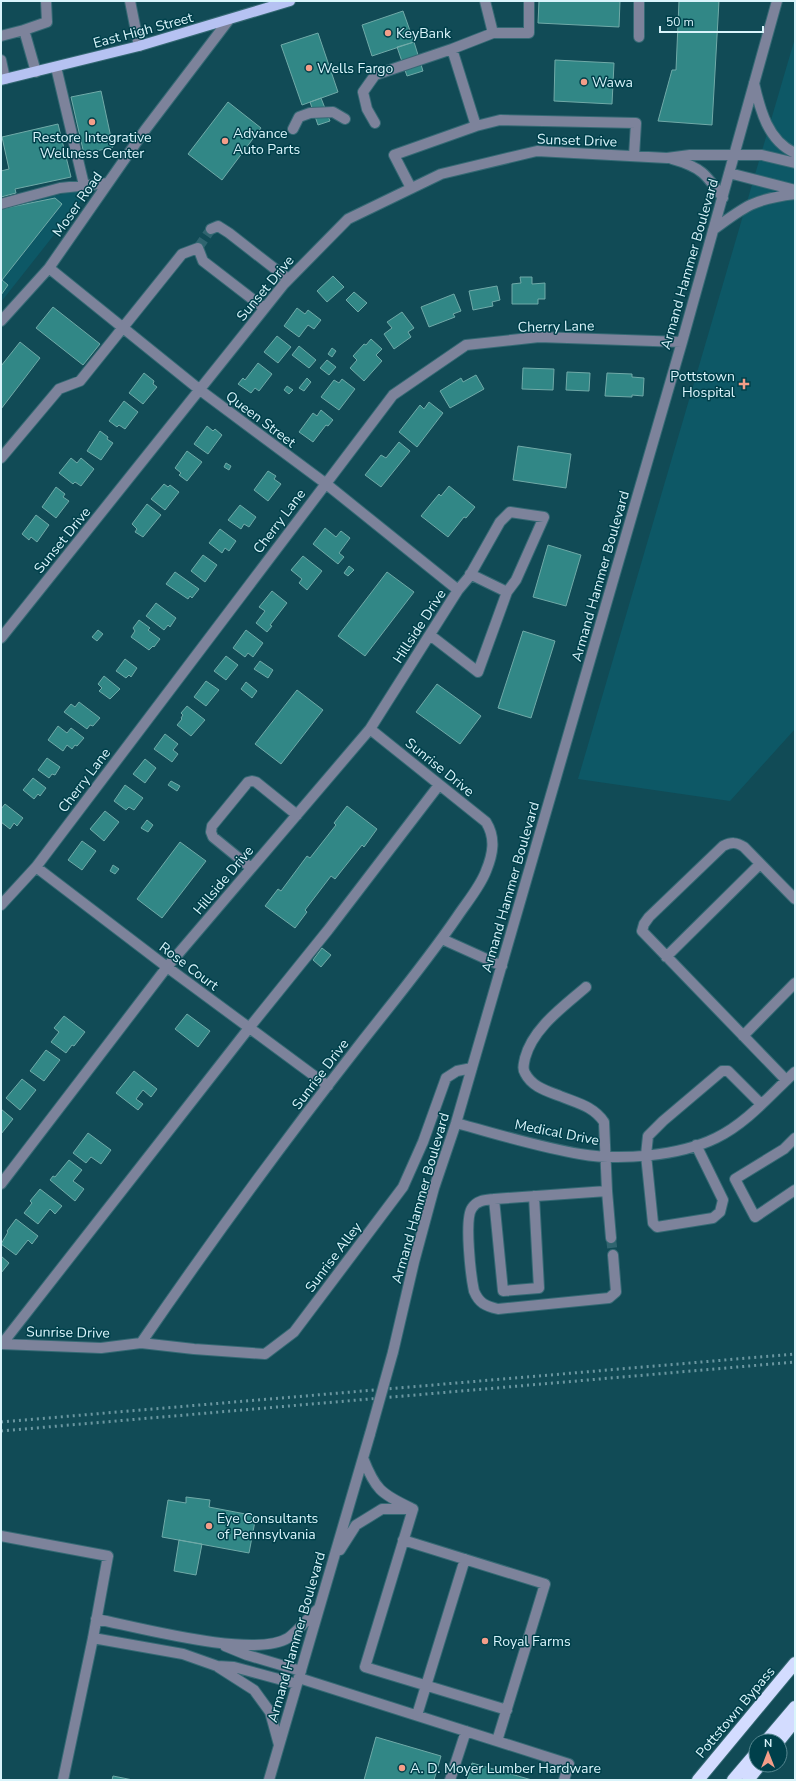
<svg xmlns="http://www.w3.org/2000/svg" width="796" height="1781" viewBox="0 0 796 1781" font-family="'Nunito Sans',sans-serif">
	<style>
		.built { fill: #0d5866 }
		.building { fill: #318786; stroke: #70aaa8 }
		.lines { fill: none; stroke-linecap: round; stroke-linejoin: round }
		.minor-tunnel { stroke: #2f646f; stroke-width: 10; stroke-dasharray: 10 5; stroke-linecap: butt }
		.minor-casing { stroke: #356974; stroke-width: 12 }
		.major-casing { stroke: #356974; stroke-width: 12 }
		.highway-casing { stroke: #356974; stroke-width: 14 }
		.minor { stroke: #7d839b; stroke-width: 10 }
		.major { stroke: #b6c2f2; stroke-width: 10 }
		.highway { stroke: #d3dcff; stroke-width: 12 }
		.rail { stroke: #6b97a1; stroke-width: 3; stroke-dasharray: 2 4; stroke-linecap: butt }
		.minor-bridge-casing { stroke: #356974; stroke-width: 12; stroke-linecap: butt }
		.minor-bridge { stroke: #7d839b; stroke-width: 10 }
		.poi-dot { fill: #f49e89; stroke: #00404b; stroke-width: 1.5 }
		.labels { text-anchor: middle; stroke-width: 3; stroke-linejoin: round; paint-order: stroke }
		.street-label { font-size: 14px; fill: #d9f4fb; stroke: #00404b }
		.poi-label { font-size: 14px; fill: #d9f4fb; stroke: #00404b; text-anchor: start }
	</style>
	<rect width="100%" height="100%" fill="#114b56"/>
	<!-- built -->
	<path class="built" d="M795,38V729L730,801L578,779Z
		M91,188L1,302V207Z"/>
	<!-- building -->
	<path class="building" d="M539,1H620L619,27L538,23Z
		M679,1H719L712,125L658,121L672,70H676Z
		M403,11L414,42L372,56L362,25Z
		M318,33L338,92L302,105L281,45Z
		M414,42L423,71L407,76L397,47Z
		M555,60L614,63L612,104L554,101Z
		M101,91L113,147L84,154L71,97Z
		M321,98L330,121L318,125L310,102Z
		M228,102L261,128L222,180L188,154Z
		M58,124L71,177L15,189L16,193L1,197V171L9,169L2,137Z
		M55,198L62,204L2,280L8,285L1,295V209Z
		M333,276L344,287L327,302L317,291Z
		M520,277H532V284L545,283V299H538V304H512V284L521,283Z
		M497,286L500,300L492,302L493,306L473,310L469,291Z
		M354,292L367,303L358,312L346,300Z
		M454,294L461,311L453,314L455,317L429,327L421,307Z
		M53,307L100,344L83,365L36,328Z
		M297,308L305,314L308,310L321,320L314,329L308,325L299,337L284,326Z
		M402,312L414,328L408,332L411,337L394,349L384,334L392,328L387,322Z
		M277,336L291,347L278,363L264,352Z
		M371,339L382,349L376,355L382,361L364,381L350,368L357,360L353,356L364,344L366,345Z
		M20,342L40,358L1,409V366Z
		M299,346L316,360L309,368L292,355Z
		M332,348L336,351L332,357L328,354Z
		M327,360L336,367L329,375L320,368Z
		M258,363L272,374L259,391L255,388L251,393L238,384L243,378L245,380Z
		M523,368L554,369L553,390L522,389Z
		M567,372L590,373L589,391L566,390Z
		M144,373L154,381L153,384L157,387L143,404L129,393Z
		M607,373L632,374V377L644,378L643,396L632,395V397L605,396Z
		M476,375L484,389L450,408L440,391L461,378L463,382Z
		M307,378L311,382L304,391L299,388Z
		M342,379L355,389L339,410L321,397L334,380L339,383Z
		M287,386L293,390L289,394L284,390Z
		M124,401L138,412L125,429L119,425L117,427L109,421Z
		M429,402L443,413L417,447L399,432L420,405L424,409Z
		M321,410L333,420L328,426L326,425L313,442L299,432L313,413L317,416Z
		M207,426L213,431L215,429L222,435L208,454L194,444Z
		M100,431L108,437L107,439L113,443L101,460L87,451Z
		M399,442L410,451L381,487L365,475L381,455L386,458Z
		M518,446L571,454L566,488L513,480Z
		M187,451L202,462L187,481L179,475L181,473L175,468Z
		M71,458L77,463L81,458L94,469L81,486L75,482L73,484L59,473Z
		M226,463L231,466L229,470L224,467Z
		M268,471L276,476L274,479L281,484L268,501L254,490Z
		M164,484L168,487L170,485L179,492L165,510L151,499Z
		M449,486L475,507L466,518L464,517L448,537L421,516L439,494L441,496Z
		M56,487L65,494L63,497L69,501L56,518L42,507Z
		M147,504L161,515L143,537L135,532L137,529L132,524Z
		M240,505L256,517L249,527L244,524L241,529L228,520Z
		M36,515L49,525L37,542L31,537L29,540L22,534Z
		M325,528L336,537L341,531L350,538L339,553L344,557L338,564L313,544Z
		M220,529L236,541L229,551L225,548L222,553L209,543Z
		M548,545L581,555L566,606L533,597Z
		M203,555L217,565L205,582L191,571Z
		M303,556L322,571L307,590L299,583L302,579L291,570Z
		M349,566L354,570L348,576L344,573Z
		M175,572L199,589L192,598L190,596L188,599L166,584Z
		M387,572L414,592L365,656L338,636Z
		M272,591L287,603L270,625L272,626L267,632L256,623L265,611L259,607Z
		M156,603L176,618L170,627L168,625L164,630L146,616Z
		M139,620L150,628L148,630L160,639L154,647L153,646L149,650L131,637L135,631L133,628Z
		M98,630L103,634L97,641L92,637Z
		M246,630L263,643L253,657L248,653L245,657L233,648Z
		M523,631L555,641L531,718L498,708Z
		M226,656L238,665L226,680L214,671Z
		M125,659L137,668L131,677L129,675L126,678L116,671Z
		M260,661L273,670L268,678L254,669Z
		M104,676L120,689L110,699L99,691L102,688L98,684Z
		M206,681L219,690L206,706L194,697Z
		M246,682L257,691L252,698L241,689Z
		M437,684L481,716L460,744L416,712Z
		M297,690L323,710L281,764L255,744Z
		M79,702L100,718L93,726L90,725L87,729L64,712L71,704L75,707Z
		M187,706L205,720L191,736L177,725L182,719L181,718L183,715L181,713Z
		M58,726L67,733L71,728L84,738L77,746L75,745L72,749L67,745L63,751L48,740Z
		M165,734L178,744L173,750L178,754L172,762L154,749Z
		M47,758L60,767L55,775L52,774L49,778L38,770Z
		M145,759L156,768L145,783L133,774Z
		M33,778L46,788L40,796L38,794L34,799L23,790Z
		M171,781L180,786L177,791L168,785Z
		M125,785L143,798L134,810L129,807L126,810L114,801Z
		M5,804L23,818L17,826L14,823L10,829L1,822V809Z
		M347,806L377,829L364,847L362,845L335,879L331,876L305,910L307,912L295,928L265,906L278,889L281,891L307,856L310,858L336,825L334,823Z
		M105,811L119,822L104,841L90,829Z
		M147,820L153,825L148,832L141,828Z
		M82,841L96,851L82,870L68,860Z
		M180,842L206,861L162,918L137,899Z
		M113,865L119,869L115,874L110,871Z
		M322,948L331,955L321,967L313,960Z
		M187,1014L210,1031L198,1047L175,1029Z
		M64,1016L85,1032L74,1046L72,1045L66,1053L51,1042L59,1032L54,1028Z
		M46,1050L60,1060L44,1081L30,1071Z
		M134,1071L157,1089L151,1097L143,1090L136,1099L143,1104L138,1110L116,1093Z
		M22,1079L36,1090L20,1110L6,1098Z
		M1,1109L13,1119L1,1134Z
		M88,1133L111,1150L101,1164L91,1157L86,1163L73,1153Z
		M69,1160L82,1170L73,1181L84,1189L75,1201L50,1180L53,1176L55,1177Z
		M40,1189L62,1206L55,1214L50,1209L38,1224L24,1213L32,1203L30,1201Z
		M16,1219L38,1236L32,1244L28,1240L16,1255L1,1244L8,1232L7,1231Z
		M1,1256L9,1263L1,1273Z
		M186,1497L210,1500L209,1507L256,1516L249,1553L162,1537L168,1500L186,1503Z
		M179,1540L202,1544L196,1575L174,1571Z
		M376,1737L441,1756L434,1780H364Z
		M472,1763L532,1780H467Z
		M113,1776L133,1780H112Z"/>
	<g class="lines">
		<!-- minor-tunnel -->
		<path class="minor-tunnel" d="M198,248L211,229
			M611,1238L613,1255"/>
		<!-- minor casing -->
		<g class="minor-casing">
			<path id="minor" d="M130,1L139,46
				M485,1L493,33H529V1
				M24,30L47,22L46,1
				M1,36L24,30L36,72
				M639,37V1
				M452,49L476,126
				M1,60L5,79
				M56,67L84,185
				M754,83C760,110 768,141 795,153
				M375,123L367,109L363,92L375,75L452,49L493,33
				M293,129L299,117L310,113L333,112L345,119
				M672,159C701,167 706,174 723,198
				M729,173L795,190
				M411,188L394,155L476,126L500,120L636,123L634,156
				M1,204L60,188L108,183
				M211,229L218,226L229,233L288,279
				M713,230C745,206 754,199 795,194
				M49,268L200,390L325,483L458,590
				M1,321L49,268L145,130L228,21
				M1,458L59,389L80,381L182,254L198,248L203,261L264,308
				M470,574L507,592
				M1,638L284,284L348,219L441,174L537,151L667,158L690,155H762L795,163
				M36,867L167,967L328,1086
				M251,868L213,837L211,832L212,826L248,782L252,781L256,782L297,815
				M1,905L36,867L393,395L466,345L539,337L682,342
				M442,939L502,966
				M666,957L760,864
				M743,1036L795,983
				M786,1080L642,931L644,924L649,917L723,846C732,842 736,842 744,847L795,899
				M456,1123C497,1134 538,1147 580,1154C620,1161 679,1156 716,1138C747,1123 771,1094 795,1072
				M795,1138L784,1149L735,1179L755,1217L795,1190
				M696,1145L723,1200L720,1212L713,1218L657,1227L653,1223L646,1155L648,1136L663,1121L722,1071H728L761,1104
				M1,1184L167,967L370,729L458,590L469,577L500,522L510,512L544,517L516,580L507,592L478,672L430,635
				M607,1191L611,1238
				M534,1196L539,1288L503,1291L494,1199L607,1191L604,1122C593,1106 577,1103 560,1096C547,1091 532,1087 525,1073C522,1068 524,1064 525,1058C533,1028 563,1007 586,987
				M494,1199C486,1200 477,1200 472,1208C464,1219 471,1277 474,1291C479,1303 485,1306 498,1309L609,1298L616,1292L613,1255
				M141,1343L194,1349L265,1354L294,1332L403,1187L423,1142L446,1078L457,1071L472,1068
				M1,1344L101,1348L141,1343C211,1241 284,1141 360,1044C393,1002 427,961 457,917C467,902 480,887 486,871C493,854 496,838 486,822L370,729
				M2,1344L249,1028L328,930L439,785
				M393,1352L414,1262L434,1188L456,1123L682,342L777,1
				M363,1458C375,1489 381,1494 411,1508
				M413,1509L365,1667L507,1710
				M1,1536L108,1556L93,1638L63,1780
				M403,1540L545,1584L497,1741
				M340,1550L356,1525L382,1509H413
				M96,1619C137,1627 254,1659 288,1638C296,1633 310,1616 318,1609
				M93,1638L183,1654L217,1666L234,1667L297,1684
				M225,1646L247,1655L301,1671
				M218,1667L254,1690L270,1712L279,1745
				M299,1678L569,1764L564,1780
				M417,1715L465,1559
				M269,1780L370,1434
				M450,1780L466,1731"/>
		</g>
		<!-- major casing -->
		<g class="major-casing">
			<path id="major" d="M1,80L139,46L290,1"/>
		</g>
		<!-- highway casing -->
		<g class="highway-casing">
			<path id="highway" d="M766,1741L795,1707
				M779,1741L795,1721
				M698,1780L795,1663
				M733,1780L756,1753
				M748,1780L760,1765"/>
		</g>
		<!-- minor -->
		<use href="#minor" class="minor"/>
		<!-- major -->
		<use href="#major" class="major"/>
		<!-- highway -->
		<use href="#highway" class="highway"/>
		<!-- rail -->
		<path class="rail" d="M1,1422L795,1354
			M1,1431L795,1362"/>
		<!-- minor-bridge casing -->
		<g class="minor-bridge-casing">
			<path id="minor-bridge" d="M370,1434L393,1352"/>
		</g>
		<!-- minor-bridge -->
		<use href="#minor-bridge" class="minor-bridge"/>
	</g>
	<!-- markers -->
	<g class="poi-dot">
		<circle cx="388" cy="33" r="4"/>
		<circle cx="309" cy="68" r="4"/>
		<circle cx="584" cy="82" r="4"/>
		<circle cx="92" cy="122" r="4"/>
		<circle cx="225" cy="141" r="4"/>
		<path d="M742 378h4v4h4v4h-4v4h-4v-4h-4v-4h4z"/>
		<circle cx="209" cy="1526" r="4"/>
		<circle cx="485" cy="1641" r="4"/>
		<circle cx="402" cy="1768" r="4"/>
	</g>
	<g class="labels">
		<!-- street labels -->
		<g class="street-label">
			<text transform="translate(143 30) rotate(-15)" y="5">East High Street</text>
			<text transform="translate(577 140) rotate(2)" y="5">Sunset Drive</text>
			<text transform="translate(77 204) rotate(-55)" y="5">Moser Road</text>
			<text transform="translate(689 264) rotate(-74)" y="5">Armand Hammer Boulevard</text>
			<text transform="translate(265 288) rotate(-50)" y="5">Sunset Drive</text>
			<text transform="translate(556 326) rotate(-1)" y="5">Cherry Lane</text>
			<text transform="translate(261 419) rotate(37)" y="5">Queen Street</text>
			<text transform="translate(279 521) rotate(-53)" y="5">Cherry Lane</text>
			<text transform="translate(62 540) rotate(-51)" y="5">Sunset Drive</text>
			<text transform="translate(600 576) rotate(-74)" y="5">Armand Hammer Boulevard</text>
			<text transform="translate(419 626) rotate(-57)" y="5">Hillside Drive</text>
			<text transform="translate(440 767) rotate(39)" y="5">Sunrise Drive</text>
			<text transform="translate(84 780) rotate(-53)" y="5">Cherry Lane</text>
			<text transform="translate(223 880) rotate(-50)" y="5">Hillside Drive</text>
			<text transform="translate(510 887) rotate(-74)" y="5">Armand Hammer Boulevard</text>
			<text transform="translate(189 966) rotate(37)" y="5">Rose Court</text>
			<text transform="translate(320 1074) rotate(-53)" y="5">Sunrise Drive</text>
			<text transform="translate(557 1132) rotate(11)" y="5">Medical Drive</text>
			<text transform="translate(420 1198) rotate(-74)" y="5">Armand Hammer Boulevard</text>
			<text transform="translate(333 1257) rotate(-53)" y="5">Sunrise Alley</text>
			<text transform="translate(68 1332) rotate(1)" y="5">Sunrise Drive</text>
			<text transform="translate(296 1637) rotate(-74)" y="5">Armand Hammer Boulevard</text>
			<text transform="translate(735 1712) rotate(-50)" y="5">Pottstown Bypass</text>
		</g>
		<!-- poi labels -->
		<g class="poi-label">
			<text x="396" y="38">KeyBank</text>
			<text x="317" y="73">Wells Fargo</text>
			<text x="592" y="87">Wawa</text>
			<text x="233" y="138">Advance<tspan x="233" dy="16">Auto Parts</tspan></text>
			<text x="92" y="142" text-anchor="middle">Restore Integrative<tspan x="92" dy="16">Wellness Center</tspan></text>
			<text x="735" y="381" text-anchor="end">Pottstown<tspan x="735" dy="16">Hospital</tspan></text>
			<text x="217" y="1523">Eye Consultants<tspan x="217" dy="16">of Pennsylvania</tspan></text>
			<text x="493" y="1646">Royal Farms</text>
			<text x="410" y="1773">A. D. Moyer Lumber Hardware</text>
		</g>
	</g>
	<!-- border -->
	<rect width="796" height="1781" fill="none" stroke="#d9f4fb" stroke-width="4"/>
	<!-- north arrow -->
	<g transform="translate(768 1753)"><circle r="19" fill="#00404b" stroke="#578891"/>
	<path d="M0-3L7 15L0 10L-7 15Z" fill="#f49e89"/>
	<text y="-6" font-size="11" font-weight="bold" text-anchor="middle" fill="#d9f4fb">N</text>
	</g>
	<!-- scale -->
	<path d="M660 26v6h103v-6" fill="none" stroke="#d9f4fb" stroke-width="2"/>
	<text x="666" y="26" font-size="12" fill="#d9f4fb" stroke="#00404b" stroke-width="3" paint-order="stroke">50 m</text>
</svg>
